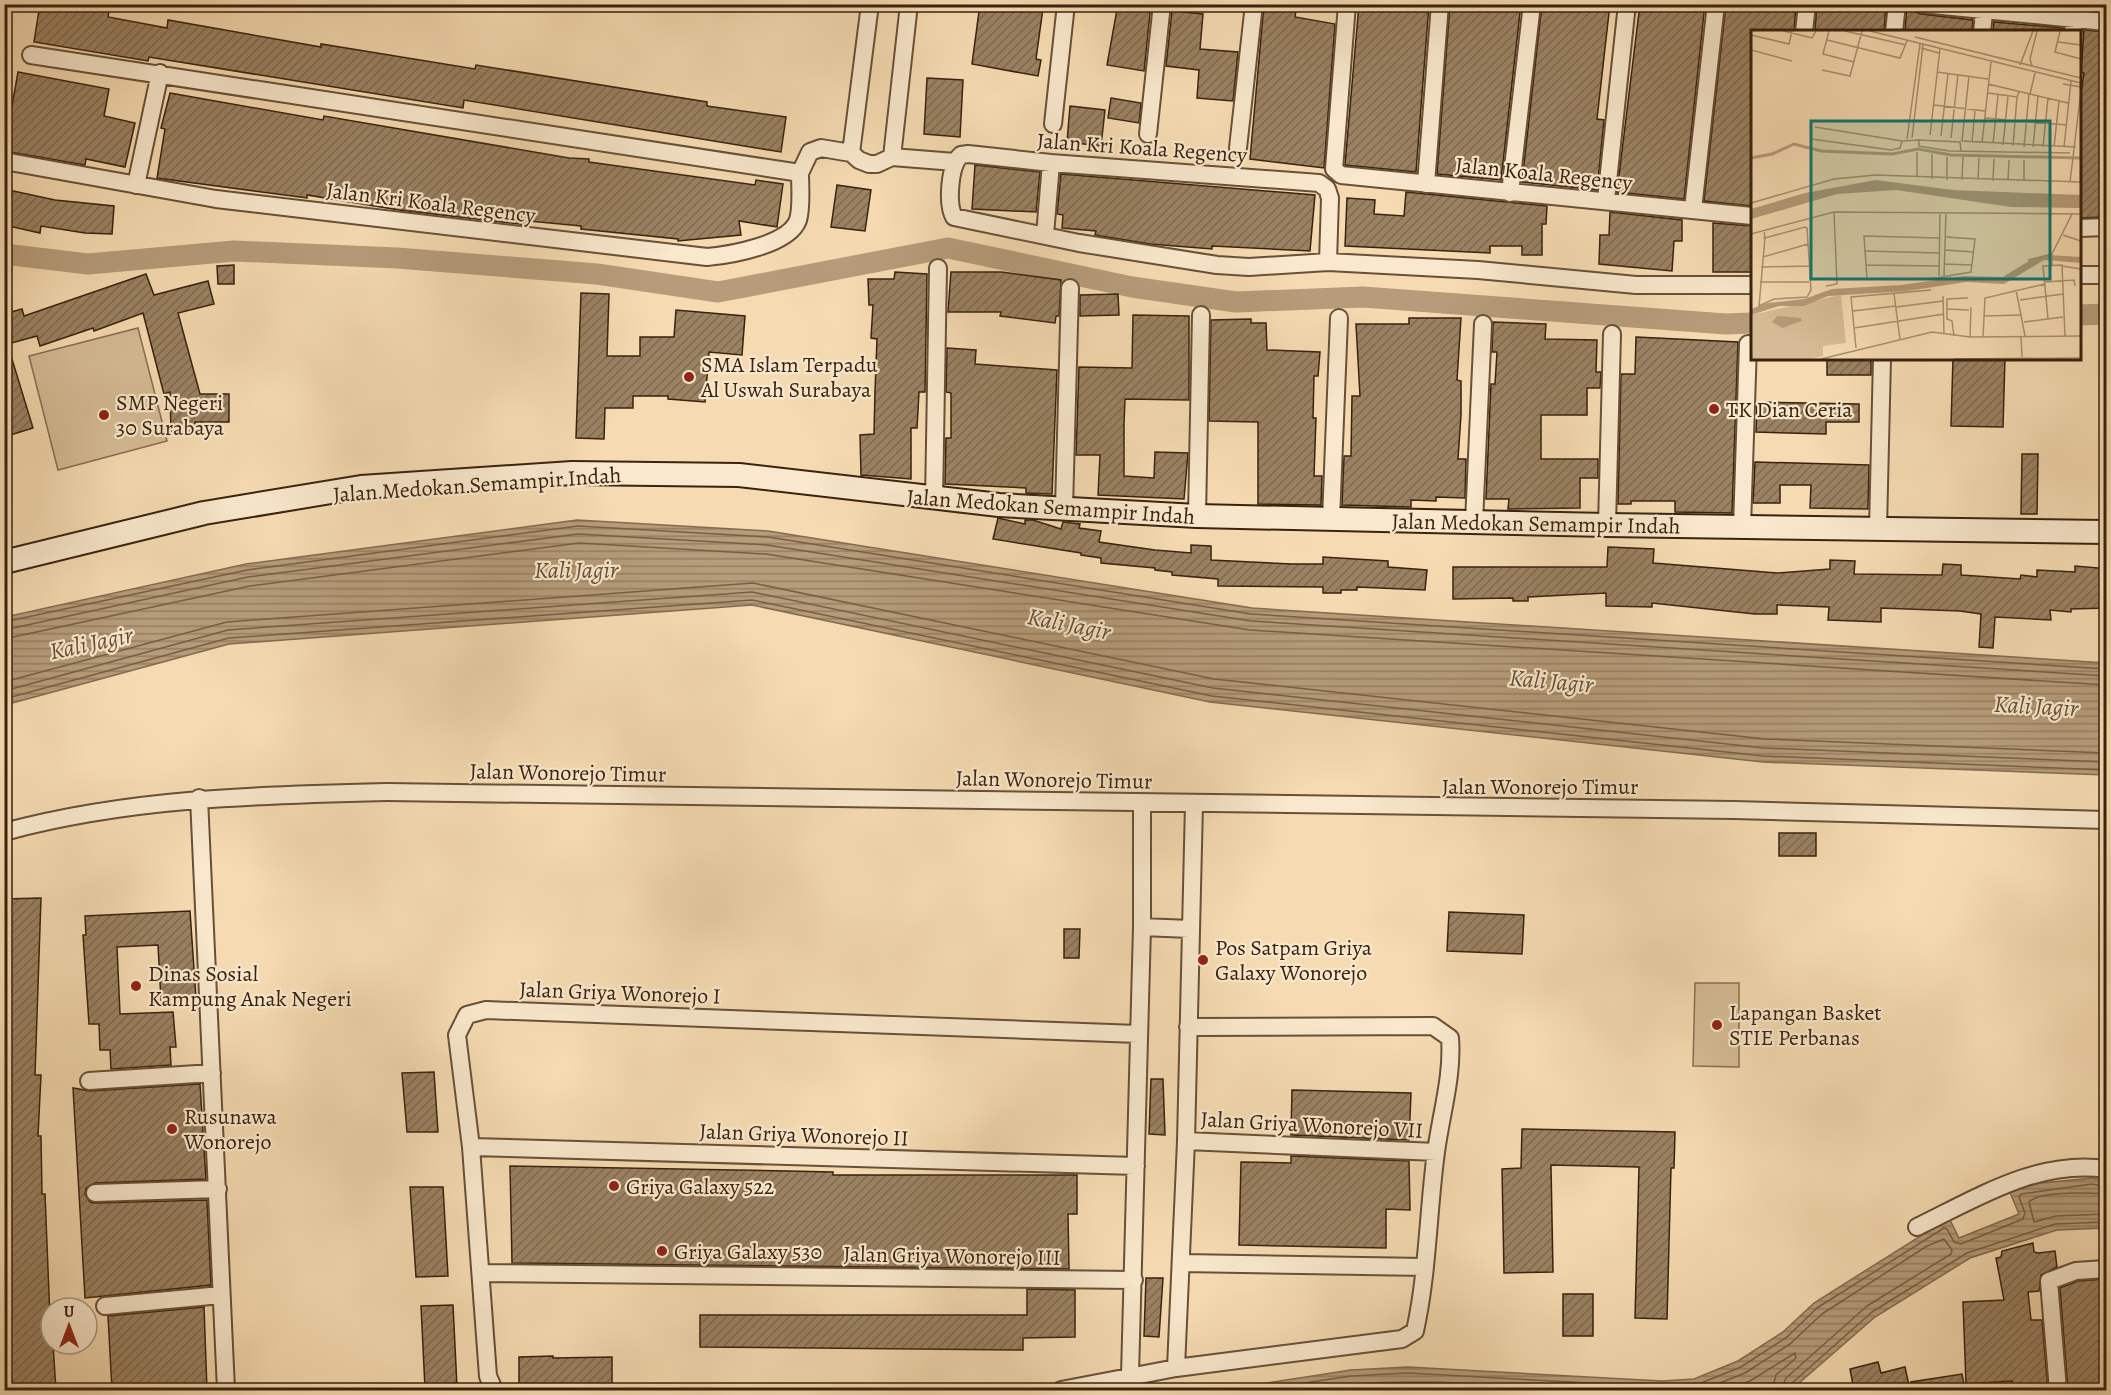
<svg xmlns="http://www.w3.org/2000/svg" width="2111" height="1395" viewBox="0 0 2111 1395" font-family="Alegreya,serif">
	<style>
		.pitch { fill: #d6bc96; stroke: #886f52; stroke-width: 1.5 }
		.water { fill: url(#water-rules); stroke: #846b4f; stroke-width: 1.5 }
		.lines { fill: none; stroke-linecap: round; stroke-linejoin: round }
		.shore { stroke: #785f44; stroke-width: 1.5 }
		.canal { stroke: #b69c7a; stroke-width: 21 }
		.building { fill: url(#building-hatch); stroke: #39220e; stroke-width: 1.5 }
		.street-casing { stroke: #685037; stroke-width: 20 }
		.secondary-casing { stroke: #39220e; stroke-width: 26 }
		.street { stroke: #f9e8cd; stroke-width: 16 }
		.secondary { stroke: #f9e8cd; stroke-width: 22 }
		.poi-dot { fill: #8f2418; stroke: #f9e8cd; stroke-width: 2 }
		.labels { text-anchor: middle; stroke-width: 4.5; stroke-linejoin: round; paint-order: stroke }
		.street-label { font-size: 22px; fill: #39220e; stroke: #f9e8cd }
		.poi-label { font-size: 22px; fill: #39220e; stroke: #f9e8cd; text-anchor: start }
		.water-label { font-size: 24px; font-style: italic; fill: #654d34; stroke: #f9e8cd }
		.inset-river { fill: none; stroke: #b69c7a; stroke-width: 3 }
		.inset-road { fill: none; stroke: #aa9170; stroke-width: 1.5 }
		.view { fill: #0f766e; fill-opacity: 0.15; stroke: #0f766e; stroke-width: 3 }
		.inset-edge { fill: none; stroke: #39220e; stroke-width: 3 }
	</style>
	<defs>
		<pattern id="water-rules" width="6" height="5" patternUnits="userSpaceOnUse" patternTransform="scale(1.5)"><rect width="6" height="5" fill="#b69c7a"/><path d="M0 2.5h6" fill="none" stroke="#957f62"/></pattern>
		<pattern id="building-hatch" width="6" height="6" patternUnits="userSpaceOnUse" patternTransform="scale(1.5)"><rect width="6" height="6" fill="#9b8263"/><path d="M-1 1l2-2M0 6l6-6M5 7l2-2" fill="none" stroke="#7f6a50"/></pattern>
	</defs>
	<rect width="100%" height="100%" fill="#f6dbb2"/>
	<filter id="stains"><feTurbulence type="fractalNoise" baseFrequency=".00333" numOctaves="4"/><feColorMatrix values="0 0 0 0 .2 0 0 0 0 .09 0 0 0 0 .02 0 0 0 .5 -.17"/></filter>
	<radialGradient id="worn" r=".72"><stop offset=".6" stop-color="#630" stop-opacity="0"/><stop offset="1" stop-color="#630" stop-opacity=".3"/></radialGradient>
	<!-- pitch -->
	<path class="pitch" d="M138,328L167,441L58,470L29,356Z
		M1695,983H1739V1067L1693,1066Z"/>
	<!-- water -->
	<path class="water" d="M577,520L768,531L1252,608L2106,663V775L1763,762L1210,702L752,605L229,644L5,705V617L246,564Z
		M2092,1178L2106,1181V1228L2057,1230L1970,1258L1875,1317L1791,1390H1221L1351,1370L1408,1367L1662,1381L1694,1379L1738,1361L1783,1332L1814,1303L1949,1218L1959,1238L2019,1214L2009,1190L2041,1183Z"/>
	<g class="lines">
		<!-- shore -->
		<path class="shore" d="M4,622L247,570L578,526L768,537L1251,614L2106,669
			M4,630L248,577L578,534L767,545L1251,621L2106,676
			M4,639L250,586L579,543L766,554L1250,630L2106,685
			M4,682L227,622L753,583L1214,679L1765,739L2106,753
			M4,691L228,630L752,592L1213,688L1764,748L2106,762
			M4,699L229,638L752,600L1212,696L1763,756L2106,770
			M2106,1194C2090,1193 2041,1190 2029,1202L2034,1222L2056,1216L2106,1214
			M1259,1390L1351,1376L1408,1373L1662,1387L1696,1385L1741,1367L1787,1337L1817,1308L1944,1228L1947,1229L1954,1242L1961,1244L2023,1219L2025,1213L2019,1197L2021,1194L2092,1184L2106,1187
			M1305,1390C1398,1375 1491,1385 1584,1390
			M1702,1390L1745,1373L1790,1344L1822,1314L1927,1246L1944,1239L1952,1250L1951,1254L1867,1306L1786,1378L1781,1390
			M1726,1390L1750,1381L1795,1353L1796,1358L1776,1375L1772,1390
			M1789,1390L1791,1384L1872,1312L1967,1253L2055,1224L2106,1222"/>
		<!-- canal -->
		<path class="canal" d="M4,254L88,264L234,251L397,258L597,274L718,292L948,248L1132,287L1236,302L1363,297L1726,324L1752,323
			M2080,315L2106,314"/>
	</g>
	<!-- building -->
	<path class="building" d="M40,4H73L109,10L108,17L167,28L168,20L321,47V44L475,69L476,65L707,102V106L786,117L781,152L464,100L463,108L149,57L148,61L34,42Z
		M980,4H1018L1043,8L1036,59L1041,60L1038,76L972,64Z
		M1118,4H1151L1144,71L1107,65Z
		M1264,4H1297L1295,17L1335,24L1324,168L1250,159Z
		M1359,4L1398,9V4H1429L1416,172L1345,165Z
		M1450,4H1521L1501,180L1437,174Z
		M1542,4H1610L1597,119L1604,120L1597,190L1522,182Z
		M1640,4H1705L1684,199L1617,192Z
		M1726,4H1796L1794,32H1752V206L1704,201Z
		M1817,4H1886L1884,32L1815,30Z
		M1907,4H1912L1915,12L1921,14L1973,20L1972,32H1905Z
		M1172,11L1203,14L1200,49L1238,52L1233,101L1197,98L1199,70L1166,66Z
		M1994,22L2063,28V32H1993Z
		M2084,30L2106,32V217L2079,218V106L2084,73L2081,72Z
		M18,72L109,89L104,116L135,123L125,167L86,159L85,165L4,151Z
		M927,78L963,80L960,137L924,134Z
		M170,93L323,120L324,116L569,158L589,159V162L755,185L756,180L783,184L777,227L739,221L741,235L678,241V239L581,229V226L529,221L528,225L399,210L307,195V198L157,178L165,129L161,128Z
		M1111,98L1141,103L1139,123L1108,118Z
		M1070,106L1105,110L1101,146L1067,142Z
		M975,165L1040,172L1036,212L972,209Z
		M1061,174L1315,195L1310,251L1212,246V249L1150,244L1095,235L1096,231L1062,228L1063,215L1057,214Z
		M837,185L871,190L865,231L831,227Z
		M4,189L55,200L114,206L112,234L85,233L41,226L40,233L4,225Z
		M1406,192L1547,206L1546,224H1542V255H1522V246H1490V253L1345,246L1347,198L1375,200L1374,214L1404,216Z
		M1610,212L1682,220V241H1674L1672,271L1599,264L1600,235H1609Z
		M1713,223L1752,226V272H1713Z
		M234,265V284H218L217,266Z
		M895,272L927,274L925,392H919L917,428H911V479L861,475L860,435L874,434L875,391L877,339L871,338L873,305H869L868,279H894Z
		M951,272H1002L1061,280L1059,316H1056L1055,323L1000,316L1001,312H948Z
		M146,274L154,295L208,281L214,304L178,313L200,394H229V422H195V431L171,432L170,392L164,394L143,313L94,331L93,328L40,346L37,336L4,345V314L22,309L24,316Z
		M581,293L609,294L607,356H640V337H674L676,310L745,316L742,355L709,352L705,402L668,399V396H633V408H605L604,439L576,438Z
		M1118,294L1119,315L1080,316V295Z
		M1133,315L1189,316V400L1125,399L1124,424V476L1154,478L1155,452L1188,453L1184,499L1098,495L1100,455H1076L1079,367L1132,368Z
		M1409,318H1461L1457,380L1461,381V415L1458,459H1466L1465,498L1436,497V501L1411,500V507L1342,505L1344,456H1351L1352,396H1360L1356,324H1409Z
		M1251,319V323H1266L1267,350L1320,352L1318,376H1314L1313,418H1316L1314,476H1322L1321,505L1258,504V422L1209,421L1211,320Z
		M1493,322L1546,324L1545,339L1597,340L1596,372H1601L1600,388H1587V415H1541V459H1598V478H1580V508L1508,509L1509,499H1486L1491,384H1495L1497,352H1492Z
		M1636,337L1738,342L1732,513L1675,512V501H1631V504H1618L1621,374H1635Z
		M8,346L33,428L4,437V347Z
		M947,348L976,350L975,364L1057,370L1052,494L1026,493V488L945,484L946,438H951V393L946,392Z
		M1827,358H1871V375H1827Z
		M1953,358H2005L2003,427L1951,426Z
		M1757,402L1859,404V422H1826V434L1756,432Z
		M2022,454H2038L2037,514H2021Z
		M1755,462L1869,465L1868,509L1810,508L1811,485H1780V503H1753Z
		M998,518L1025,524V520H1033L1061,529L1063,522L1080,524L1079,528L1101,531L1099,542L1155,550L1191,553V545L1211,546V560L1292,564H1323V557L1388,561V567L1427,570L1425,590L1357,587V590H1341V593H1323V587L1218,586V579L1172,575V572L1155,570V568L1101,563V558L1081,555V553L993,539Z
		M1608,547L1654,549L1653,563L1777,573L1830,569V560L1855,561L1854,574L1942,575L1943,564L1961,565V575L2020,579L2021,575L2037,577V570L2075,572V566L2098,568L2106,569V608L2071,609V612L2050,610L2051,620L1995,617L1993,648L1979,647L1981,614L1960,611L1881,608V622L1828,620L1829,607L1777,605V614H1755L1652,603V607L1606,606V593L1528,597V601H1513V598L1453,599V567H1607Z
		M1779,833H1816V856H1779Z
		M41,898L35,1075H41L38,1136H41L42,1194H45L51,1344H53L56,1390H4V1309H7L5,1252H8L4,1194V899Z
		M190,911L196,998L161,1000L158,945L117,947L120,1014L173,1012L176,1047H170L171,1065L111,1069L110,1050H100L99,1024H89L83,935H86L85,916Z
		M1449,912L1524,915L1522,954L1447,951Z
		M1064,929H1080L1079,958H1064Z
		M434,1072L438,1132H407L402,1073Z
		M1151,1079H1163L1165,1135L1149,1134Z
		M200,1084L206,1179L95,1183L86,1188L85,1194L90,1202L95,1203L207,1200L211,1285L85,1298L73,1088L90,1091Z
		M1292,1090L1411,1093L1409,1140L1291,1135Z
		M1522,1129L1675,1132L1674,1168H1671L1667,1319L1635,1318L1639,1167L1551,1165L1553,1272L1504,1273L1502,1169L1521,1168Z
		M1291,1156L1409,1161L1410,1210L1386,1209V1248L1239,1245L1241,1162L1291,1163Z
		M510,1166L788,1171L833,1172V1175H1077V1214H1068L1069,1269L512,1263Z
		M410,1187H443L448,1276L416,1277Z
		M2033,1243L2034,1252L2038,1253L2055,1251L2057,1267L2041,1275L2039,1291L2028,1292L2031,1320H2042L2048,1390H2012V1381L1966,1384L1963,1302L2004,1300L1996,1258L2001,1257L2002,1251Z
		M1146,1278H1163L1159,1337L1144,1336Z
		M2106,1279V1317H2102L2106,1390H2068L2060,1288L2078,1281Z
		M1027,1289L1075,1290V1337L1023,1338V1350L700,1347V1315H1027Z
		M1563,1294H1593V1336H1563Z
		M453,1305L457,1387L425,1388L421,1306Z
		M204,1307L207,1390H112L108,1316Z
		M553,1356V1358L612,1357V1390H519V1357Z
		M1878,1362L1881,1373L1905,1367L1910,1390H1854L1850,1369Z
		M1962,1374L1965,1390H1912L1911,1382Z"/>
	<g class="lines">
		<!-- street casing -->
		<g class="street-casing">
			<path id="street" d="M1347,4L1334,169L1341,175L1752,216
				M1922,4L2106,22
				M2073,31L2076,4
				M1804,32L1807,4
				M1894,32L1897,4
				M1982,32L1985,4
				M31,55L800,173L810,152L821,148L851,153L859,160L869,164H877L892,157L955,162
				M1053,124L1066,4
				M1148,134L1162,4
				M1238,148L1254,4
				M851,153L870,4
				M892,157L909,4
				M4,161L216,199L707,257C730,255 789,245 798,220C802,207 800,187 800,173
				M1426,184L1440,4
				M136,185L160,73
				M1510,193L1532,4
				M1606,200L1627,4
				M1693,209L1716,4
				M2080,228L2106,227
				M1045,235L1051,163
				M1328,262L1330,198L1327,189L1319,183L1051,163L968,154L961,155C949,166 947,204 954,217L1079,243L1217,265L1249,267L1328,262L1478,270L1636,285H1752
				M2080,275H2106
				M934,500L938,268
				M1064,508L1070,288
				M1197,516L1201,315
				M1331,520L1339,318
				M1474,522L1483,324
				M1607,525L1612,334
				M1742,527L1748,344
				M1878,529L1882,358
				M199,798L226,1390
				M4,832C129,798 259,795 387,792L1734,810L2106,820
				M1142,927L1190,929
				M89,1081L212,1073
				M1186,1141L1436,1152
				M471,1147L1136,1166
				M95,1193L218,1189
				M1917,1227C1977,1198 2038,1159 2106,1169
				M1182,1263L1425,1267
				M481,1273L1134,1280
				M105,1306L221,1295
				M1176,1368L1186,1141L1194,804
				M1130,1375L1142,927V803
				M494,1390L488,1376L471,1147L457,1035L467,1015L486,1010L1138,1034
				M1061,1390L1176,1368L1402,1339L1415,1331C1428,1272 1428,1211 1436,1152C1441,1114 1453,1076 1450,1038L1433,1026L1188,1027
				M2058,1390L2049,1281L2076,1271L2106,1269"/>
		</g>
		<!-- secondary casing -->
		<g class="secondary-casing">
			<path id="secondary" d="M4,562L204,513L361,487L572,473L739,475L999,505L1197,516L1607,525L2106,532"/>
		</g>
		<!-- street -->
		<use href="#street" class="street"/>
		<!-- secondary -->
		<use href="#secondary" class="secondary"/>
	</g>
	<!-- markers -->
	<g class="poi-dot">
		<circle cx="689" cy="377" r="6"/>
		<circle cx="1714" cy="409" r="6"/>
		<circle cx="104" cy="415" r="6"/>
		<circle cx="1203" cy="960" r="6"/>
		<circle cx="136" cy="986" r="6"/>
		<circle cx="1717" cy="1025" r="6"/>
		<circle cx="172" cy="1129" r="6"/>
		<circle cx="614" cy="1186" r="6"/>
		<circle cx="662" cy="1251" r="6"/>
	</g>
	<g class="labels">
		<!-- street labels -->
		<g class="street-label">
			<text transform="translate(1142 147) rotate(4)" y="8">Jalan Kri Koala Regency</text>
			<text transform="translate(1544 173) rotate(6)" y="8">Jalan Koala Regency</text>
			<text transform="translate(431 202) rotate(7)" y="8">Jalan Kri Koala Regency</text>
			<text transform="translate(477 484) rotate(-4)" y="8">Jalan Medokan Semampir Indah</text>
			<text transform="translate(1051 506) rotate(4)" y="8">Jalan Medokan Semampir Indah</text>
			<text transform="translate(1536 523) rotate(1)" y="8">Jalan Medokan Semampir Indah</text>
			<text transform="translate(568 772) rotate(1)" y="8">Jalan Wonorejo Timur</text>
			<text transform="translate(1054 779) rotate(1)" y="8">Jalan Wonorejo Timur</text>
			<text x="1540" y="794">Jalan Wonorejo Timur</text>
			<text transform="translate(620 992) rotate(2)" y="8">Jalan Griya Wonorejo I</text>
			<text transform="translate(1312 1124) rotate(3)" y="8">Jalan Griya Wonorejo VII</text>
			<text transform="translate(804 1134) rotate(2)" y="8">Jalan Griya Wonorejo II</text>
			<text transform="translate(952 1255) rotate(1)" y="8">Jalan Griya Wonorejo III</text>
		</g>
		<!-- poi labels -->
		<g class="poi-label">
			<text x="701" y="372">SMA Islam Terpadu<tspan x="701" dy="25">Al Uswah Surabaya</tspan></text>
			<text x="116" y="410">SMP Negeri<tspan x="116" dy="25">30 Surabaya</tspan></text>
			<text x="1726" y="417">TK Dian Ceria</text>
			<text x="1215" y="955">Pos Satpam Griya<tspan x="1215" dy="25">Galaxy Wonorejo</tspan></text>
			<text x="148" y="981">Dinas Sosial<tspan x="148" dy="25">Kampung Anak Negeri</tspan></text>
			<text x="1729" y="1020">Lapangan Basket<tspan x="1729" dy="25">STIE Perbanas</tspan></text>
			<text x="184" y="1124">Rusunawa<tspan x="184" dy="25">Wonorejo</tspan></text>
			<text x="626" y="1194">Griya Galaxy 522</text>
			<text x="674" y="1259">Griya Galaxy 530</text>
		</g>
		<!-- water labels -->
		<g class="water-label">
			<text x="576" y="578">Kali Jagir</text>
			<text transform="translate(1069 624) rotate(11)" y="8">Kali Jagir</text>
			<text transform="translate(91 643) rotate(-12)" y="8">Kali Jagir</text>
			<text transform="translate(1551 681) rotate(5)" y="8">Kali Jagir</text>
			<text transform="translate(2036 706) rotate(3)" y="8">Kali Jagir</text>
		</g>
	</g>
	<!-- overview -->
	<g transform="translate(1751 30)">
		<rect width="330" height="330" fill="#f6dbb2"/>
		<path d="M90,265L95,313L72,316V326L60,329H0V285Z" fill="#d6bc96"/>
		<path d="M125,150L202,160L330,165V178L260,177L145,160L86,164L0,189V179L54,163ZM297,225L330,227V233L293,230L253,254L215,252L156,261L77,266L53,276H28L0,285V279L17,273L53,269L81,259L151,255L213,246L252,247L281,229ZM26,286L50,288L51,291L31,298L21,292Z" fill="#b69c7a"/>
		<path class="inset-river" d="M0,128L21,124L43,114L70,121L141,124L167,119L200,125L330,128"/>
		<path class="inset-road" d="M33,1L61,8L65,1M78,1L72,24L103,32M94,1L155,15M119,1L330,53M309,1L304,22L330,29M0,5L38,14L41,1M164,7L330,48M76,10L149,28L156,11M307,12L330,15M170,18L188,23M0,20L41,31M269,35L282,1M281,36L279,29L286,1M71,40L99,46L111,1M186,42L237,49M218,46L211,111L325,117M237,54L317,73M312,54L330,57M237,63L266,67L268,62M279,64L284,43M183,75L234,81M234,88L316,95M64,97L151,111L168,110M179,105L189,19M190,106L197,43M161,108L172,15M200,108L207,44M60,109L140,120L149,118L151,111M156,109L169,14M221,112L224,81M231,113L240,32M242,114L247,65M252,115L257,66M262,116L266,67M273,117L278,64M282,117L287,66M292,117L297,68M303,117L308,71M313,117L320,51M210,121L209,112L168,110V116L198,121L319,123M166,148V122M181,149V124M196,150V127M211,150L212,127M227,150L228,128M242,151L243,129M257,151L258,130M273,151V130M319,152L330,61M0,173L83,149L125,145L330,152M0,204L83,182L330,184M312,205L330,211M12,208H14L54,197L56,198L60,260L56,267L23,269L8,276L14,208L13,200M189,208L113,206L116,249H180L220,242L224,209L195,207M194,220L223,222M113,221L189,223M12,227L57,214M277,230L301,224M194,234L221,235M115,235L188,236M301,235V224L321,184M311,236L330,239M10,237L58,236M188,246L189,182M193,246L195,182M9,252H58M293,252L323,250L324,256M75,256L86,254L83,182M265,260L274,306M143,264L149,309M192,266L193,305M269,270L312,264M145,277L192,271M196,279L218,280M102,281L145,276M233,286L271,285M297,289L292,236L311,235L314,306M273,292L312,287M103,298L193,284M203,306L201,291L196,289V269L217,268M219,307L220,277M232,307L234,268L294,254M270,307L271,327M105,318L100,267L180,260M70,329L181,302L219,307L330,306M203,329L330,328"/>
		<path class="view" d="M60,91H299V249H60Z"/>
		<rect width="330" height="330" class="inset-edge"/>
	</g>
	<!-- margin -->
	<rect width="2111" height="1395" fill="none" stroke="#f6dbb2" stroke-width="24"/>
	<rect x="6" y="6" width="2099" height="1383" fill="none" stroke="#39220e" stroke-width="3"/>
	<rect x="12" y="12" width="2087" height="1371" fill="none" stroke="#39220e" stroke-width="1.5"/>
	<!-- north arrow -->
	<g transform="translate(69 1326)"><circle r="28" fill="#f9e8cd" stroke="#ac9981" stroke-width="1.5"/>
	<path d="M0-4.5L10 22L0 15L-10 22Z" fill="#8f2418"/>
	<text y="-9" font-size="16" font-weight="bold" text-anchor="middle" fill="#39220e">U</text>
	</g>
	<rect width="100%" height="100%" filter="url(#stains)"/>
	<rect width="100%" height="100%" fill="url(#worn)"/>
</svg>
